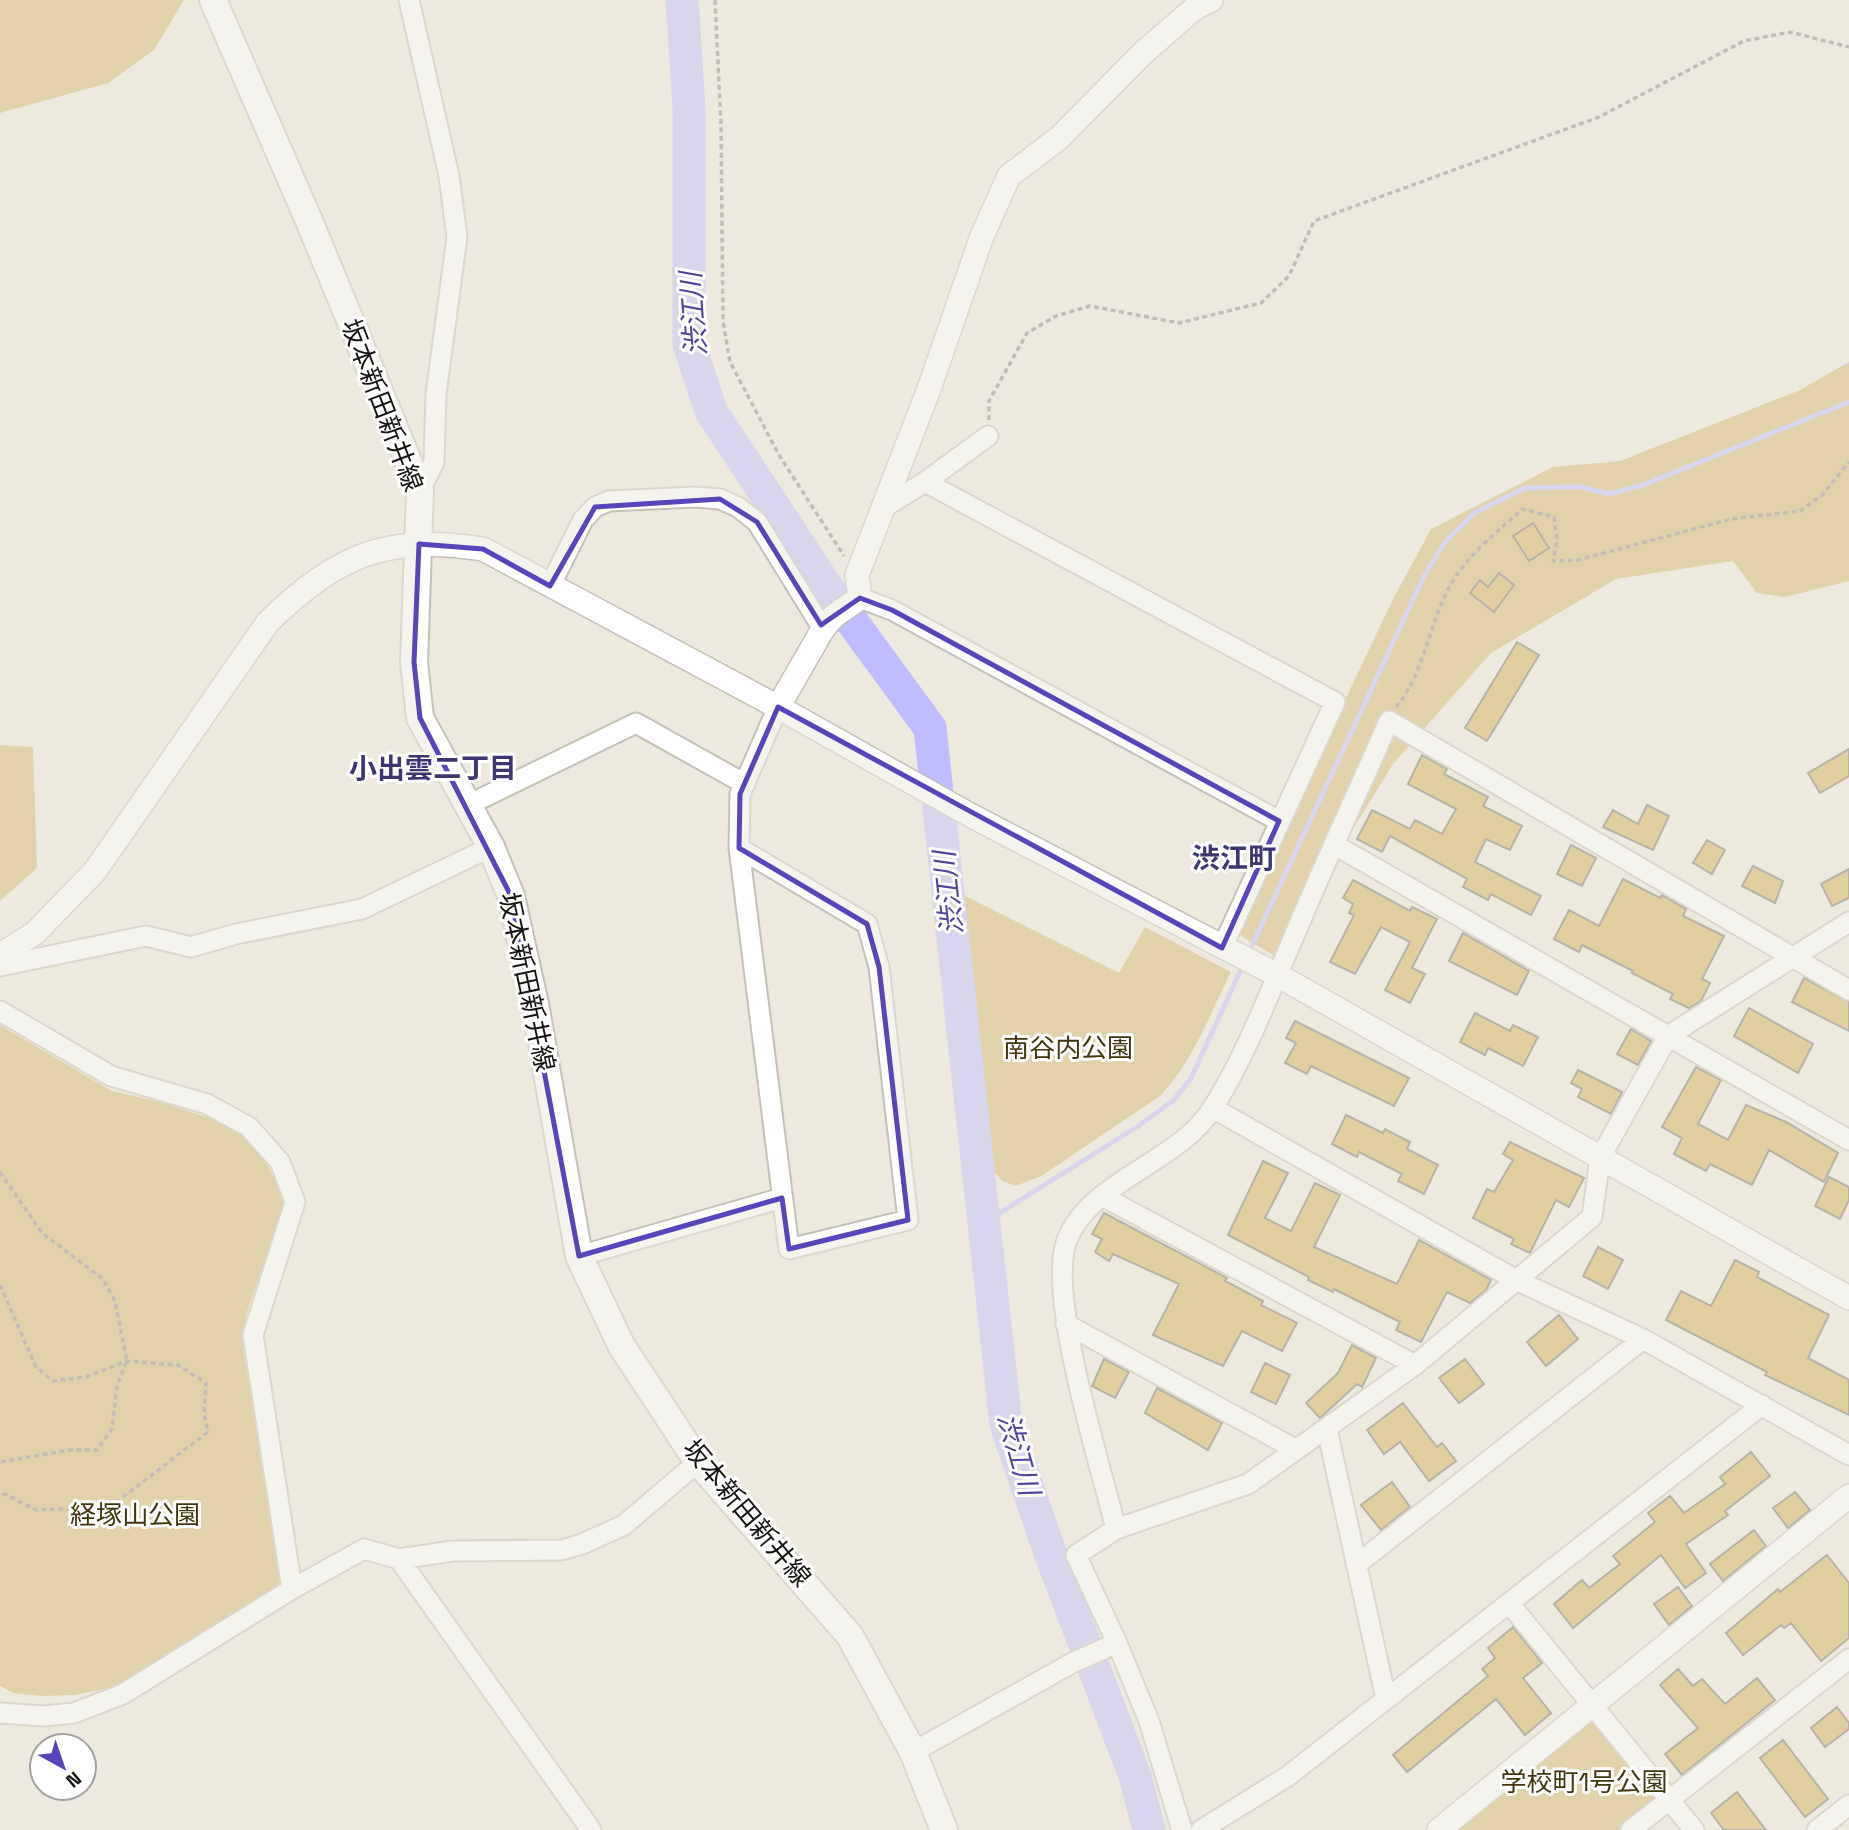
<svg xmlns="http://www.w3.org/2000/svg" width="1849" height="1830" viewBox="0 0 1849 1830" font-family="'Space Grotesk','Noto Sans JP',sans-serif">
	<style>
		.green { fill: #d3b770 }
		.lines { fill: none; stroke-linecap: round; stroke-linejoin: round }
		.stream { stroke: #bfbdff; stroke-width: 5 }
		.river { stroke: #bfbdff; stroke-width: 33 }
		.building { fill: #d2b056; stroke: #757269; stroke-width: 2 }
		.minor-casing { stroke: #c5c1b8; stroke-width: 23 }
		.tertiary-casing { stroke: #c5c1b8; stroke-width: 26 }
		.secondary-casing { stroke: #c5c1b8; stroke-width: 30 }
		.path { stroke: #8e8b84; stroke-width: 3.5; stroke-dasharray: 5 3.5; stroke-linecap: butt }
		.minor { stroke: #fff; stroke-width: 19 }
		.tertiary { stroke: #fff; stroke-width: 23 }
		.secondary { stroke: #fff; stroke-width: 26 }
		.marked { fill: none; stroke: #5a44bc; stroke-width: 5; stroke-linejoin: round }
		.labels { text-anchor: middle; stroke-width: 6; stroke-linejoin: round; paint-order: stroke }
		.street-label { font-size: 26px; fill: #161411; stroke: #fff }
		.park-label { font-size: 26px; fill: #42340c; stroke: #fff }
		.water-label { font-size: 28px; font-style: italic; fill: #5142a0; stroke: #fff }
		.neighbourhood-label { font-size: 28px; font-weight: bold; fill: #3d3672; stroke: #fff }
	</style>
	<rect width="100%" height="100%" fill="#ede9df"/>
	<!-- green -->
	<path class="green" d="M0,0H184L154,50L108,83L0,113Z
		M1849,362V581L1785,597L1757,593L1733,561L1616,579L1491,653L1393,764L1275,956L1238,934L1317,759L1392,601L1431,529L1553,467L1620,461L1798,391Z
		M0,745L33,747L37,868L0,901Z
		M961,894L1119,973L1145,927L1231,972C1210,1014 1193,1062 1160,1096L1043,1175L1016,1186L1002,1181L987,1163Z
		M0,1025L112,1091L160,1102L210,1118L244,1136L267,1164L285,1202L279,1233L262,1269L247,1312L242,1340L281,1585L121,1686L74,1695L43,1696L13,1693L0,1686Z
		M1591,1714L1658,1797L1618,1830H1450Z"/>
	<g class="lines">
		<!-- stream -->
		<path class="stream" d="M1248,954L1424,576L1446,541L1474,513L1525,488L1581,487L1609,494L1643,485L1849,402
			M982,1224L1137,1127L1174,1100L1191,1078L1244,963"/>
		<!-- river -->
		<path class="river" d="M682,0L689,109V344L711,411L826,586L930,728L1006,1425L1052,1558L1135,1776L1149,1830"/>
	</g>
	<!-- building -->
	<path class="building" d="M1533,523L1549,548L1529,561L1513,536Z
		M1499,573L1514,585L1494,612L1470,593L1480,580L1488,587Z
		M1517,642L1539,655L1487,741L1465,728Z
		M1849,749V776L1820,793L1808,773Z
		M1422,755L1447,769L1444,774L1488,797L1483,806L1522,826L1510,850L1486,839L1475,862L1541,896L1531,915L1491,894L1488,900L1463,887L1467,879L1390,836L1382,852L1357,839L1372,810L1410,829L1415,820L1442,834L1456,809L1408,784Z
		M1647,805L1669,816L1653,850L1603,827L1613,810L1638,824Z
		M1707,840L1725,850L1712,874L1693,863Z
		M1571,845L1596,858L1582,886L1557,874Z
		M1753,866L1783,881L1775,903L1742,886Z
		M1849,869V898L1832,906L1821,884Z
		M1623,879L1660,898L1662,895L1686,909L1683,916L1724,936L1702,979L1710,983L1701,1001L1689,1008L1670,999L1673,994L1632,973L1633,971L1582,945L1579,952L1554,939L1569,910L1599,926Z
		M1353,880L1410,911L1412,907L1437,919L1412,968L1425,974L1410,1003L1385,990L1410,942L1381,927L1355,974L1330,962L1354,915L1349,913L1353,904L1343,898Z
		M1463,933L1529,971L1517,995L1449,961Z
		M1804,978L1849,1002V1031L1792,1002Z
		M1749,1008L1813,1044L1798,1073L1734,1036Z
		M1475,1013L1510,1031L1513,1025L1538,1037L1523,1066L1488,1048L1485,1055L1460,1042Z
		M1295,1021L1409,1078L1394,1106L1311,1066L1307,1074L1285,1063L1296,1043L1286,1038Z
		M1631,1029L1651,1041L1638,1065L1617,1054Z
		M1696,1067L1721,1080L1698,1124L1728,1140L1746,1105L1786,1122L1838,1153L1824,1182L1769,1150L1752,1185L1710,1164L1706,1171L1674,1154L1682,1138L1662,1127Z
		M1578,1070L1622,1092L1611,1114L1578,1097L1582,1089L1571,1083Z
		M1346,1115L1383,1133L1385,1129L1410,1142L1407,1149L1438,1165L1424,1194L1398,1181L1402,1174L1359,1152L1357,1157L1332,1144Z
		M1510,1142L1584,1178L1569,1207L1556,1200L1530,1253L1511,1244L1514,1239L1473,1218L1487,1189L1494,1192L1513,1160L1503,1154Z
		M1263,1161L1288,1173L1265,1218L1291,1231L1315,1183L1340,1195L1314,1247L1397,1284L1419,1240L1491,1280L1486,1290L1470,1303L1447,1292L1421,1342L1396,1330L1400,1322L1334,1289L1333,1292L1308,1280L1309,1277L1228,1235Z
		M1829,1177L1849,1187V1200L1840,1219L1815,1206Z
		M1104,1213L1227,1278L1225,1281L1263,1301L1261,1305L1297,1323L1282,1351L1242,1331L1223,1366L1153,1335L1179,1284L1113,1254L1109,1261L1095,1252L1102,1239L1092,1234Z
		M1598,1247L1623,1260L1608,1289L1583,1276Z
		M1735,1260L1759,1272L1757,1277L1829,1315L1808,1358L1849,1380V1415L1765,1375L1767,1372L1666,1320L1681,1291L1711,1306Z
		M1559,1315L1578,1339L1546,1366L1527,1342Z
		M1352,1345L1376,1358L1362,1387L1357,1384L1320,1418L1306,1403L1338,1373Z
		M1104,1359L1129,1372L1115,1398L1092,1386Z
		M1465,1359L1484,1384L1459,1403L1439,1378Z
		M1265,1363L1290,1375L1276,1404L1251,1392Z
		M1157,1388L1222,1423L1208,1450L1145,1413Z
		M1403,1403L1437,1447L1442,1443L1456,1461L1429,1481L1400,1442L1384,1454L1367,1430Z
		M1751,1452L1770,1476L1725,1511L1728,1515L1686,1544L1706,1573L1685,1588L1661,1555L1573,1628L1554,1604L1582,1580L1589,1588L1620,1564L1613,1556L1655,1522L1648,1513L1670,1496L1684,1513L1725,1484L1720,1477Z
		M1392,1482L1410,1507L1381,1530L1361,1505Z
		M1795,1492L1810,1510L1788,1528L1773,1508Z
		M1754,1530L1766,1546L1723,1581L1710,1564Z
		M1827,1555L1849,1583V1638L1821,1661L1791,1623L1784,1628L1781,1625L1743,1655L1726,1633L1778,1589L1780,1592Z
		M1678,1587L1692,1606L1669,1625L1654,1604Z
		M1513,1627L1542,1663L1523,1678L1551,1713L1525,1735L1496,1699L1407,1772L1393,1755L1488,1676L1482,1669L1495,1658L1488,1648Z
		M1678,1669L1693,1686L1702,1679L1725,1704L1757,1678L1775,1700L1682,1775L1665,1754L1698,1728L1660,1685Z
		M1837,1707L1849,1723V1729L1825,1747L1811,1728Z
		M1783,1740L1828,1799L1805,1817L1760,1758Z
		M1737,1792L1766,1830H1724L1711,1813Z"/>
	<g class="lines">
		<!-- minor casing -->
		<g class="minor-casing">
			<path id="minor" d="M409,0L449,176L457,237L436,394L434,462L420,490
				M925,482L988,436
				M886,506L925,482L1335,702L1222,948
				M550,586L583,520L595,507L609,501L695,497L720,499L738,507L757,522L823,629
				M860,598L892,610L1279,821
				M468,805L636,723L745,784
				M1335,845L1849,1140
				M739,848L867,924L879,967L908,1220L789,1249L739,848L740,794L778,707
				M0,966L146,936L191,947L236,934L362,909L491,847
				M0,1011L111,1076L207,1104L249,1127L280,1162L295,1202L253,1335L292,1589
				M1213,1108L1518,1281L1643,1339L1849,1455
				M1102,1196L1415,1365
				M579,1256L782,1198
				M1066,1324L1295,1449
				M1327,1429L1386,1699
				M1116,1529C1101,1467 1046,1294 1067,1240C1091,1179 1180,1163 1214,1106C1247,1053 1270,991 1295,934C1325,862 1358,792 1389,721L1849,990
				M399,1559L591,1830
				M1356,1565L1643,1339
				M1509,1603L1694,1830
				M0,1713L44,1716L74,1713L123,1694L292,1589L364,1549L399,1559L453,1551L562,1550L582,1544L624,1525L698,1462
				M913,1752L1072,1663L1117,1643
				M1182,1830L1149,1721L1117,1643L1076,1555L1116,1529L1248,1484L1415,1365L1592,1217L1600,1158L1668,1036L1849,922
				M1201,1830L1288,1776L1762,1405
				M1631,1830L1849,1659
				M1817,1830L1849,1805"/>
		</g>
		<!-- tertiary casing -->
		<g class="tertiary-casing">
			<path id="tertiary" d="M778,707L823,629L834,616L860,598L857,575L929,389L982,236L1009,176L1059,138L1144,52L1195,8L1211,0
				M0,955L35,933L95,871L268,622C338,555 385,534 483,549L778,707L972,816L1279,976L1849,1298
				M1439,1830L1849,1496"/>
		</g>
		<!-- secondary casing -->
		<g class="secondary-casing">
			<path id="secondary" d="M213,0L310,223L420,490L414,662L420,718L491,847L511,896L535,1004L579,1256L621,1345L698,1462L850,1636L913,1752L944,1830"/>
		</g>
		<!-- path -->
		<path class="path" d="M715,0L721,125L723,321L730,362L779,455L844,556
			M989,420V401L1027,333L1056,316L1090,306L1179,323L1261,303L1289,276L1314,221L1599,117L1744,41L1790,32L1849,47
			M1396,707C1425,673 1429,622 1451,584C1468,554 1498,532 1522,509L1554,517L1557,540L1553,561L1578,560L1731,519L1800,511L1822,495L1849,462
			M0,1172L42,1233L103,1279L115,1301L127,1361L117,1385L112,1429L97,1450H69L0,1462
			M0,1285L36,1367L53,1381L86,1377L127,1361L178,1365L206,1383L204,1414L208,1432L110,1507L36,1510L5,1494L0,1496"/>
		<!-- minor -->
		<use href="#minor" class="minor"/>
		<!-- tertiary -->
		<use href="#tertiary" class="tertiary"/>
		<!-- secondary -->
		<use href="#secondary" class="secondary"/>
	</g>
	<!-- marked area -->
	<path d="M0 0H1849V1830H0ZM720,499L757,522L821,625L860,598L892,610L1279,821L1222,948L778,707L740,794L739,848L867,924L879,967L908,1220L789,1249L782,1198L579,1256L511,896L420,718L414,662L419,544L483,549L550,586L595,507Z" fill="#ede9df" fill-opacity=".55" fill-rule="evenodd"/>
	<path class="marked" d="M720,499L757,522L821,625L860,598L892,610L1279,821L1222,948L778,707L740,794L739,848L867,924L879,967L908,1220L789,1249L782,1198L579,1256L511,896L420,718L414,662L419,544L483,549L550,586L595,507Z"/>
	<g class="labels">
		<!-- street labels -->
		<g class="street-label">
			<text transform="translate(382 405) rotate(69)" y="9">坂本新田新井線</text>
			<text transform="translate(527 982) rotate(78)" y="9">坂本新田新井線</text>
			<text transform="translate(747 1513) rotate(50)" y="9">坂本新田新井線</text>
		</g>
		<!-- park labels -->
		<g class="park-label">
			<text x="1068" y="1057">南谷内公園</text>
			<text x="135" y="1524">経塚山公園</text>
			<text x="1584" y="1791">学校町1号公園</text>
		</g>
		<!-- water labels -->
		<g class="water-label">
			<text transform="translate(693 314) rotate(-94)" y="10">渋江川</text>
			<text transform="translate(948 893) rotate(-96)" y="10">渋江川</text>
			<text transform="translate(1019 1454) rotate(74)" y="10">渋江川</text>
		</g>
		<!-- neighbourhood labels -->
		<g class="neighbourhood-label">
			<text x="433" y="778">小出雲二丁目</text>
			<text x="1234" y="868">渋江町</text>
		</g>
	</g>
	<!-- north arrow -->
	<g transform="translate(63 1767) rotate(140)"><circle r="33" fill="#ffffff" stroke="#a2a1a0" stroke-width="2"/>
	<path d="M0-5L12 26L0 18L-12 26Z" fill="#5a44bc"/>
	<text y="-10" font-size="19" font-weight="bold" text-anchor="middle" fill="#161411">N</text>
	</g>
</svg>
